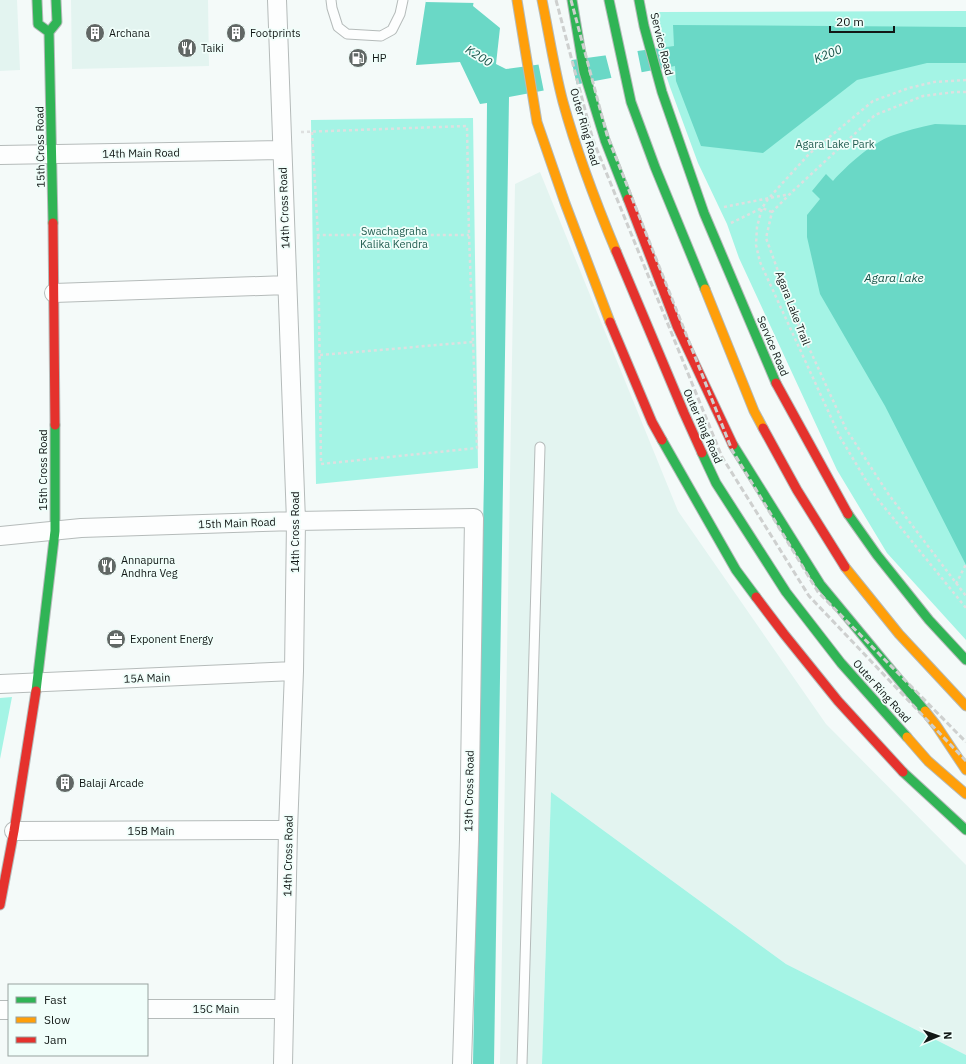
<svg xmlns="http://www.w3.org/2000/svg" width="966" height="1064" viewBox="0 0 966 1064" font-family="'IBM Plex Sans',sans-serif">
	<style>
		.built { fill: #e3f4f0 }
		.green { fill: #a4f4e5 }
		.water { fill: #6ad8c6 }
		.pier { fill: #f4faf9 }
		.lines { fill: none; stroke-linecap: round; stroke-linejoin: round }
		.lane-casing { stroke: #b5bbba; stroke-width: 11 }
		.street-casing { stroke: #b5bbba; stroke-width: 20 }
		.fast-casing { stroke: #b5bbba; stroke-width: 11 }
		.slow-casing { stroke: #b5bbba; stroke-width: 11 }
		.jam-casing { stroke: #b5bbba; stroke-width: 11 }
		.path { stroke: #dee0e0; stroke-width: 2.5; stroke-dasharray: 3 3; stroke-linecap: butt }
		.lane { stroke: #fdfefe; stroke-width: 9 }
		.street { stroke: #fdfefe; stroke-width: 18 }
		.fast { stroke: #30b455; stroke-width: 9 }
		.slow { stroke: #ff9f0a; stroke-width: 9 }
		.jam { stroke: #e5322d; stroke-width: 9 }
		.rail { stroke: #ced0cf; stroke-width: 3; stroke-dasharray: 6 3; stroke-linecap: butt }
		.labels { text-anchor: middle; stroke-width: 3.5; stroke-linejoin: round; paint-order: stroke }
		.poi-label { font-size: 11px; fill: #121816; stroke: #f0fefa; text-anchor: start }
		.street-label { font-size: 11px; fill: #121816; stroke: #f0fefa }
		.park-label { font-size: 11px; fill: #235e52; stroke: #f0fefa }
		.water-label { font-size: 12px; font-style: italic; fill: #185449; stroke: #f0fefa }
	</style>
	<rect width="100%" height="100%" fill="#f4faf9"/>
	<!-- built -->
	<path class="built" d="M0,0H17L20,70L0,71Z
		M71,0H208L209,66L72,69Z
		M540,172L678,511L826,724L966,865V1055L786,964L551,792L542,1064H500L515,184Z"/>
	<!-- green -->
	<path class="green" d="M966,11V640L887,553L837,470L739,258L727,224L698,163L670,87L666,75L658,32V12Z
		M473,118L478,468L316,484L311,120Z
		M12,697L0,759V698Z
		M551,792L786,964L966,1055V1064H542Z"/>
	<!-- water -->
	<path class="water" d="M426,0H474L473,6L500,28L496,64L506,69L674,46L673,25L966,27V63H927L857,80L763,153L701,146L676,81L675,66L509,97L494,1064H473L484,478L487,103L480,104L460,62L416,65Z
		M935,124L966,125V565L885,406L820,294L807,237V215L820,199L812,191L826,174L833,181C846,166 872,143 891,136C905,131 920,127 935,124Z"/>
	<!-- pier -->
	<path class="pier" d="M426,0H476V3L425,2Z
		M637,49L642,74L612,80L605,53Z
		M571,58L577,86L544,92L538,62Z"/>
	<g class="lines">
		<!-- lane casing -->
		<g class="lane-casing">
			<path id="lane" d="M331,0L332,8L338,27L347,34L381,36L392,30L400,14L403,0
				M522,1064L540,447"/>
		</g>
		<!-- street casing -->
		<g class="street-casing">
			<path id="street" d="M277,0L296,521L294,671L288,830L283,1064
				M0,155L281,150
				M54,293L287,285
				M0,536L81,528L296,521L474,518L469,839L462,1064
				M0,684L294,671
				M14,831L288,830
				M147,1009H284
				M0,1010H9"/>
		</g>
		<!-- fast casing -->
		<g class="fast-casing">
			<path id="fast" d="M37,0L38,24L49,32
				M572,0L584,72L605,140L628,199
				M609,0L631,102L655,167L705,289
				M639,0L644,26L662,92L704,213L776,383
				M53,223L49,32L57,22L56,0
				M662,440L736,570L756,597
				M733,445L820,584L925,711
				M702,453L716,483L786,592L841,663L907,737
				M848,514L877,555L929,620L966,660
				M36,691L55,531V425
				M903,772L966,830"/>
		</g>
		<!-- slow casing -->
		<g class="slow-casing">
			<path id="slow" d="M517,0L537,122L565,203L610,322
				M542,0C549,34 554,68 563,102C577,153 596,203 616,251
				M705,289L754,411L763,428
				M845,567L899,634L966,706
				M925,711L936,725L966,770
				M907,737L928,761L966,794"/>
		</g>
		<!-- jam casing -->
		<g class="jam-casing">
			<path id="jam" d="M628,199L677,326L733,445
				M53,223L55,425
				M616,251L684,413L702,453
				M610,322L652,422L662,440
				M776,383L848,514
				M763,428L797,490L845,567
				M756,597L784,634L838,701L903,772
				M0,905L14,831L36,691"/>
		</g>
		<!-- path -->
		<path class="path" d="M966,80L934,82L909,88L873,101L809,154L768,199L762,208L757,227L756,245L760,262L840,437L876,497L966,608
			M966,92H955L923,96L875,115L793,191L772,212L766,238L794,315L846,429L889,495L966,596
			M301,132L467,126L469,235L477,448L321,464L318,235
			M312,132L318,235H469
			M724,207L790,194
			M731,223L762,208L772,212
			M320,355L473,342
			M956,584L966,564"/>
		<!-- lane -->
		<use href="#lane" class="lane"/>
		<!-- street -->
		<use href="#street" class="street"/>
		<!-- fast -->
		<use href="#fast" class="fast"/>
		<!-- slow -->
		<use href="#slow" class="slow"/>
		<!-- jam -->
		<use href="#jam" class="jam"/>
		<!-- rail -->
		<path class="rail" d="M556,0L593,140L722,457L809,596L966,761
			M571,0L607,135L732,450L818,592L966,742"/>
	</g>
	<!-- icons -->
	<defs>
		<g id="building-disc" transform="scale(1)"><circle r="9.5" fill="#616765" stroke="#f0fefa"/><path d="M-4-6H4V6H1V3H-1V6H-4ZM-2.5-4.3h1.7v1.8h-1.7ZM.8-4.3h1.7v1.8H.8ZM-2.5-1h1.7V.8h-1.7ZM.8-1h1.7V.8H.8Z" fill="#fff"/></g>
		<g id="restaurant-disc" transform="scale(1)"><circle r="9.5" fill="#616765" stroke="#f0fefa"/><path d="M-5-6h1v4h1v-4h1v4h1v-4h1v5L-1.5 .5V6h-2V.5L-5-1ZM5-6V6H3V1.5H1.5Q1.5-4 5-6Z" fill="#fff"/></g>
		<g id="fuel-disc" transform="scale(1)"><circle r="9.5" fill="#616765" stroke="#f0fefa"/><path d="M-5.5-6h7V0h2V4h1.3V-2.5L3-4.5l.8-.8L6-3V5H2.5V1h-1V6h-7ZM-4.2-4.7v3.2H.2V-4.7Z" fill="#fff"/></g>
		<g id="office-disc" transform="scale(1)"><circle r="9.5" fill="#616765" stroke="#f0fefa"/><path d="M-6-3h4V-5.5h4V-3h4V5H-6ZM-1-4.5V-3h2v-1.5ZM-6 0V1H6V0Z" fill="#fff"/></g>
	</defs>
	<g fill-rule="evenodd">
		<use href="#building-disc" x="95" y="33"/>
		<use href="#building-disc" x="236" y="33"/>
		<use href="#restaurant-disc" x="187" y="48"/>
		<use href="#fuel-disc" x="358" y="58"/>
		<use href="#restaurant-disc" x="107" y="566"/>
		<use href="#office-disc" x="116" y="639"/>
		<use href="#building-disc" x="65" y="783"/>
	</g>
	<g class="labels">
		<!-- poi labels -->
		<g class="poi-label">
			<text x="109" y="37">Archana</text>
			<text x="250" y="37">Footprints</text>
			<text x="201" y="52">Taiki</text>
			<text x="372" y="62">HP</text>
			<text x="121" y="564">Annapurna<tspan x="121" dy="13">Andhra Veg</tspan></text>
			<text x="130" y="643">Exponent Energy</text>
			<text x="79" y="787">Balaji Arcade</text>
		</g>
		<!-- street labels -->
		<g class="street-label">
			<text transform="translate(662 44) rotate(76)" y="4">Service Road</text>
			<text transform="translate(585 127) rotate(74)" y="4">Outer Ring Road</text>
			<text transform="translate(40 147) rotate(-91)" y="4">15th Cross Road</text>
			<text transform="translate(141 153) rotate(-1)" y="4">14th Main Road</text>
			<text transform="translate(284 208) rotate(-92)" y="4">14th Cross Road</text>
			<text transform="translate(793 308) rotate(69)" y="4">Agara Lake Trail</text>
			<text transform="translate(773 346) rotate(67)" y="4">Service Road</text>
			<text transform="translate(703 426) rotate(66)" y="4">Outer Ring Road</text>
			<text transform="translate(43 470) rotate(-90)" y="4">15th Cross Road</text>
			<text transform="translate(237 523) rotate(-2)" y="4">15th Main Road</text>
			<text transform="translate(295 532) rotate(-90)" y="4">14th Cross Road</text>
			<text transform="translate(147 678) rotate(-2)" y="4">15A Main</text>
			<text transform="translate(882 691) rotate(48)" y="4">Outer Ring Road</text>
			<text transform="translate(469 791) rotate(-89)" y="4">13th Cross Road</text>
			<text x="151" y="835">15B Main</text>
			<text transform="translate(288 856) rotate(-89)" y="4">14th Cross Road</text>
			<text x="216" y="1013">15C Main</text>
		</g>
		<!-- park labels -->
		<g class="park-label">
			<text x="835" y="148">Agara Lake Park</text>
			<text x="394" y="235">Swachagraha<tspan x="394" dy="13">Kalika Kendra</tspan></text>
		</g>
		<!-- water labels -->
		<g class="water-label">
			<text transform="translate(828 54) rotate(-22)" y="4">K200</text>
			<text transform="translate(479 56) rotate(32)" y="4">K200</text>
			<text x="894" y="282">Agara Lake</text>
		</g>
	</g>
	<!-- legend -->
	<rect x="8" y="984" width="140" height="72" fill="#f0fefa" stroke="#97a29f"/>
	<rect x="16" y="997" width="20" height="6" fill="#30b455" stroke="#97a29f"/>
	<text x="44" y="1004" font-size="12" fill="#121816">Fast</text>
	<rect x="16" y="1017" width="20" height="6" fill="#ff9f0a" stroke="#97a29f"/>
	<text x="44" y="1024" font-size="12" fill="#121816">Slow</text>
	<rect x="16" y="1037" width="20" height="6" fill="#e5322d" stroke="#97a29f"/>
	<text x="44" y="1044" font-size="12" fill="#121816">Jam</text>
	<!-- north arrow -->
	<g transform="translate(938 1036) rotate(88)" stroke="#f0fefa" stroke-width="3" paint-order="stroke">
	<path d="M0-3L7 15L0 10L-7 15Z" fill="#121816"/>
	<text y="-6" font-size="11" font-weight="bold" text-anchor="middle" fill="#121816">N</text>
	</g>
	<!-- scale -->
	<path d="M830 26v6h64v-6" fill="none" stroke="#121816" stroke-width="2"/>
	<text x="836" y="26" font-size="12" fill="#121816" stroke="#f0fefa" stroke-width="3" paint-order="stroke">20 m</text>
</svg>
